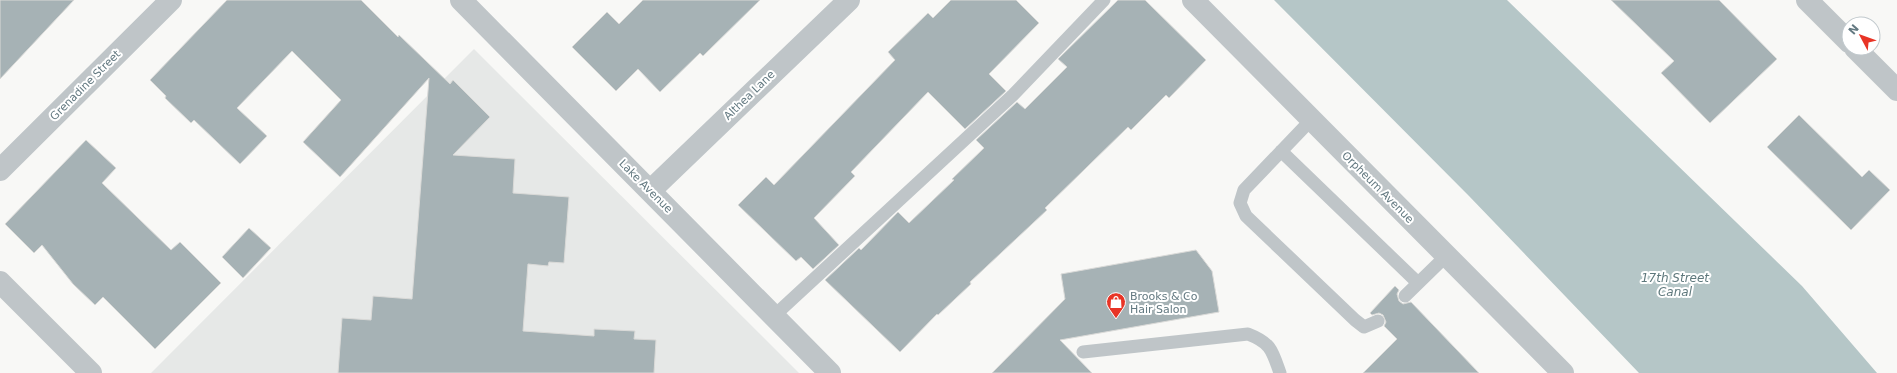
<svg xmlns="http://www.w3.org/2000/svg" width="1897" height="373" viewBox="0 0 1897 373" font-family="'DejaVu Sans',sans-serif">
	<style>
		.built { fill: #e6e8e7 }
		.water { fill: #b5c6c7 }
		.building { fill: #a6b2b5; stroke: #dadad8 }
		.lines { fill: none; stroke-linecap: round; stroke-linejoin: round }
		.lane { stroke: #bfc5c8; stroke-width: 13 }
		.street { stroke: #bfc5c8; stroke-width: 22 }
		.labels { text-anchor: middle; stroke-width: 4; stroke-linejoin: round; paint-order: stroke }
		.street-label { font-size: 11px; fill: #637981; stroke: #fff }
		.poi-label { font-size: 11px; fill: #637981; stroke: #fff; text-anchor: start }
		.water-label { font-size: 12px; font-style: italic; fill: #5e787c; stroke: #fff }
	</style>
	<rect width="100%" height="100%" fill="#f8f8f6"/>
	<!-- built -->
	<path class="built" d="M474,49L799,373H151Z"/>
	<!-- water -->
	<path class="water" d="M1274,0H1507L1802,286L1877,373H1639L1469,196Z"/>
	<!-- building -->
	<path class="building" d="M0,0H74L0,79Z
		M227,0H361L398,37L399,35L450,84L453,80L490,117L453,155L515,159L513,193L569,197L564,263L549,262L548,266L528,264L523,331L594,336V329L635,331L634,339L656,340L654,373H338L342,318L371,320L373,296L412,299L429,78L340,177L303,142L341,100L292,51L237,108L267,136L240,164L194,120L191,123L165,98L166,96L150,80Z
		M643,0H760L703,56L700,53L660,92L638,69L616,91L572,47L607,12L619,24Z
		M951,0H1016L1039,23L989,74L1006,91L965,129L928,92L851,172L855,176L814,218L839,245L813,269L801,257L796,261L738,205L766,177L774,185L895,60L888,52L928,13L933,18Z
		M1118,0H1145L1206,60L1169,98L1166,95L1131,130L1128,127L1045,208L1047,210L970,282L971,284L938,315L937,314L900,352L825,280L859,248L861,250L898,212L909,223L954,180L952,179L984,148L976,140L1017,102L1025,109L1067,67L1058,59Z
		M1611,0H1719L1777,59L1710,123L1661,73L1674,61Z
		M1799,115L1862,177L1869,170L1890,190L1851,230L1767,147Z
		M86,140L116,168L102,183L171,250L180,242L221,283L155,349L103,297L95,305L73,284L42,245L34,253L5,224Z
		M249,228L271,248L243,278L222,257Z
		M1196,250L1212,271L1219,312L1060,340L1092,373H992L1065,299L1061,274Z
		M1395,286L1399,290L1397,294L1399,301L1403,304L1411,302L1479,373H1363L1397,339L1384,326L1386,322L1383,315L1379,313L1372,315L1370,313Z"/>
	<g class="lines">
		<!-- lane -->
		<path class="lane" d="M1311,120L1244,190L1240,203L1246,216L1355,320L1364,327L1378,321
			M1281,151L1418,283
			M1405,296L1446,256
			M775,315L1013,95L1104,0
			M1083,352L1248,334C1271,343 1272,350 1280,373"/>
		<!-- street -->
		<path class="street" d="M461,0L830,373
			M1193,0L1563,373
			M1807,0L1849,42
			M1855,48L1897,90
			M0,170L171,0
			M650,191L849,0
			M0,282L91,373"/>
	</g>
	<!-- icons -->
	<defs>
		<g id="shop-pin" transform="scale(1)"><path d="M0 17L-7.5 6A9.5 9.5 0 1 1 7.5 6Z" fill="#e83426" stroke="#fff"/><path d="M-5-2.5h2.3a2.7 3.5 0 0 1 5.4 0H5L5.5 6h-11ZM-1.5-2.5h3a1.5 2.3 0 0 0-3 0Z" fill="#fff"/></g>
	</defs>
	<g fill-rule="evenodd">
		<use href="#shop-pin" x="1116" y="302"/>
	</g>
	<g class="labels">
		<!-- street labels -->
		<g class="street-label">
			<text transform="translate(85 85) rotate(-45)" y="4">Grenadine Street</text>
			<text transform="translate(749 95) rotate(-44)" y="4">Althea Lane</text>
			<text transform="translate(646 186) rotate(45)" y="4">Lake Avenue</text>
			<text transform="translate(1378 187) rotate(45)" y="4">Orpheum Avenue</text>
		</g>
		<!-- poi labels -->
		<g class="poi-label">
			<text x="1130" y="300">Brooks &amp; Co<tspan x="1130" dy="13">Hair Salon</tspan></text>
		</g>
		<!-- water labels -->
		<g class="water-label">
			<text x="1675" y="282">17th Street<tspan x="1675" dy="14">Canal</tspan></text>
		</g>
	</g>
	<!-- north arrow -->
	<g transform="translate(1861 36) rotate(311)"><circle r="19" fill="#ffffff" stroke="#c1c9cd"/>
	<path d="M0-3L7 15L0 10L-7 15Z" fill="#e83426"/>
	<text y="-6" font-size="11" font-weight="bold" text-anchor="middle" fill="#637981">N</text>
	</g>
</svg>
